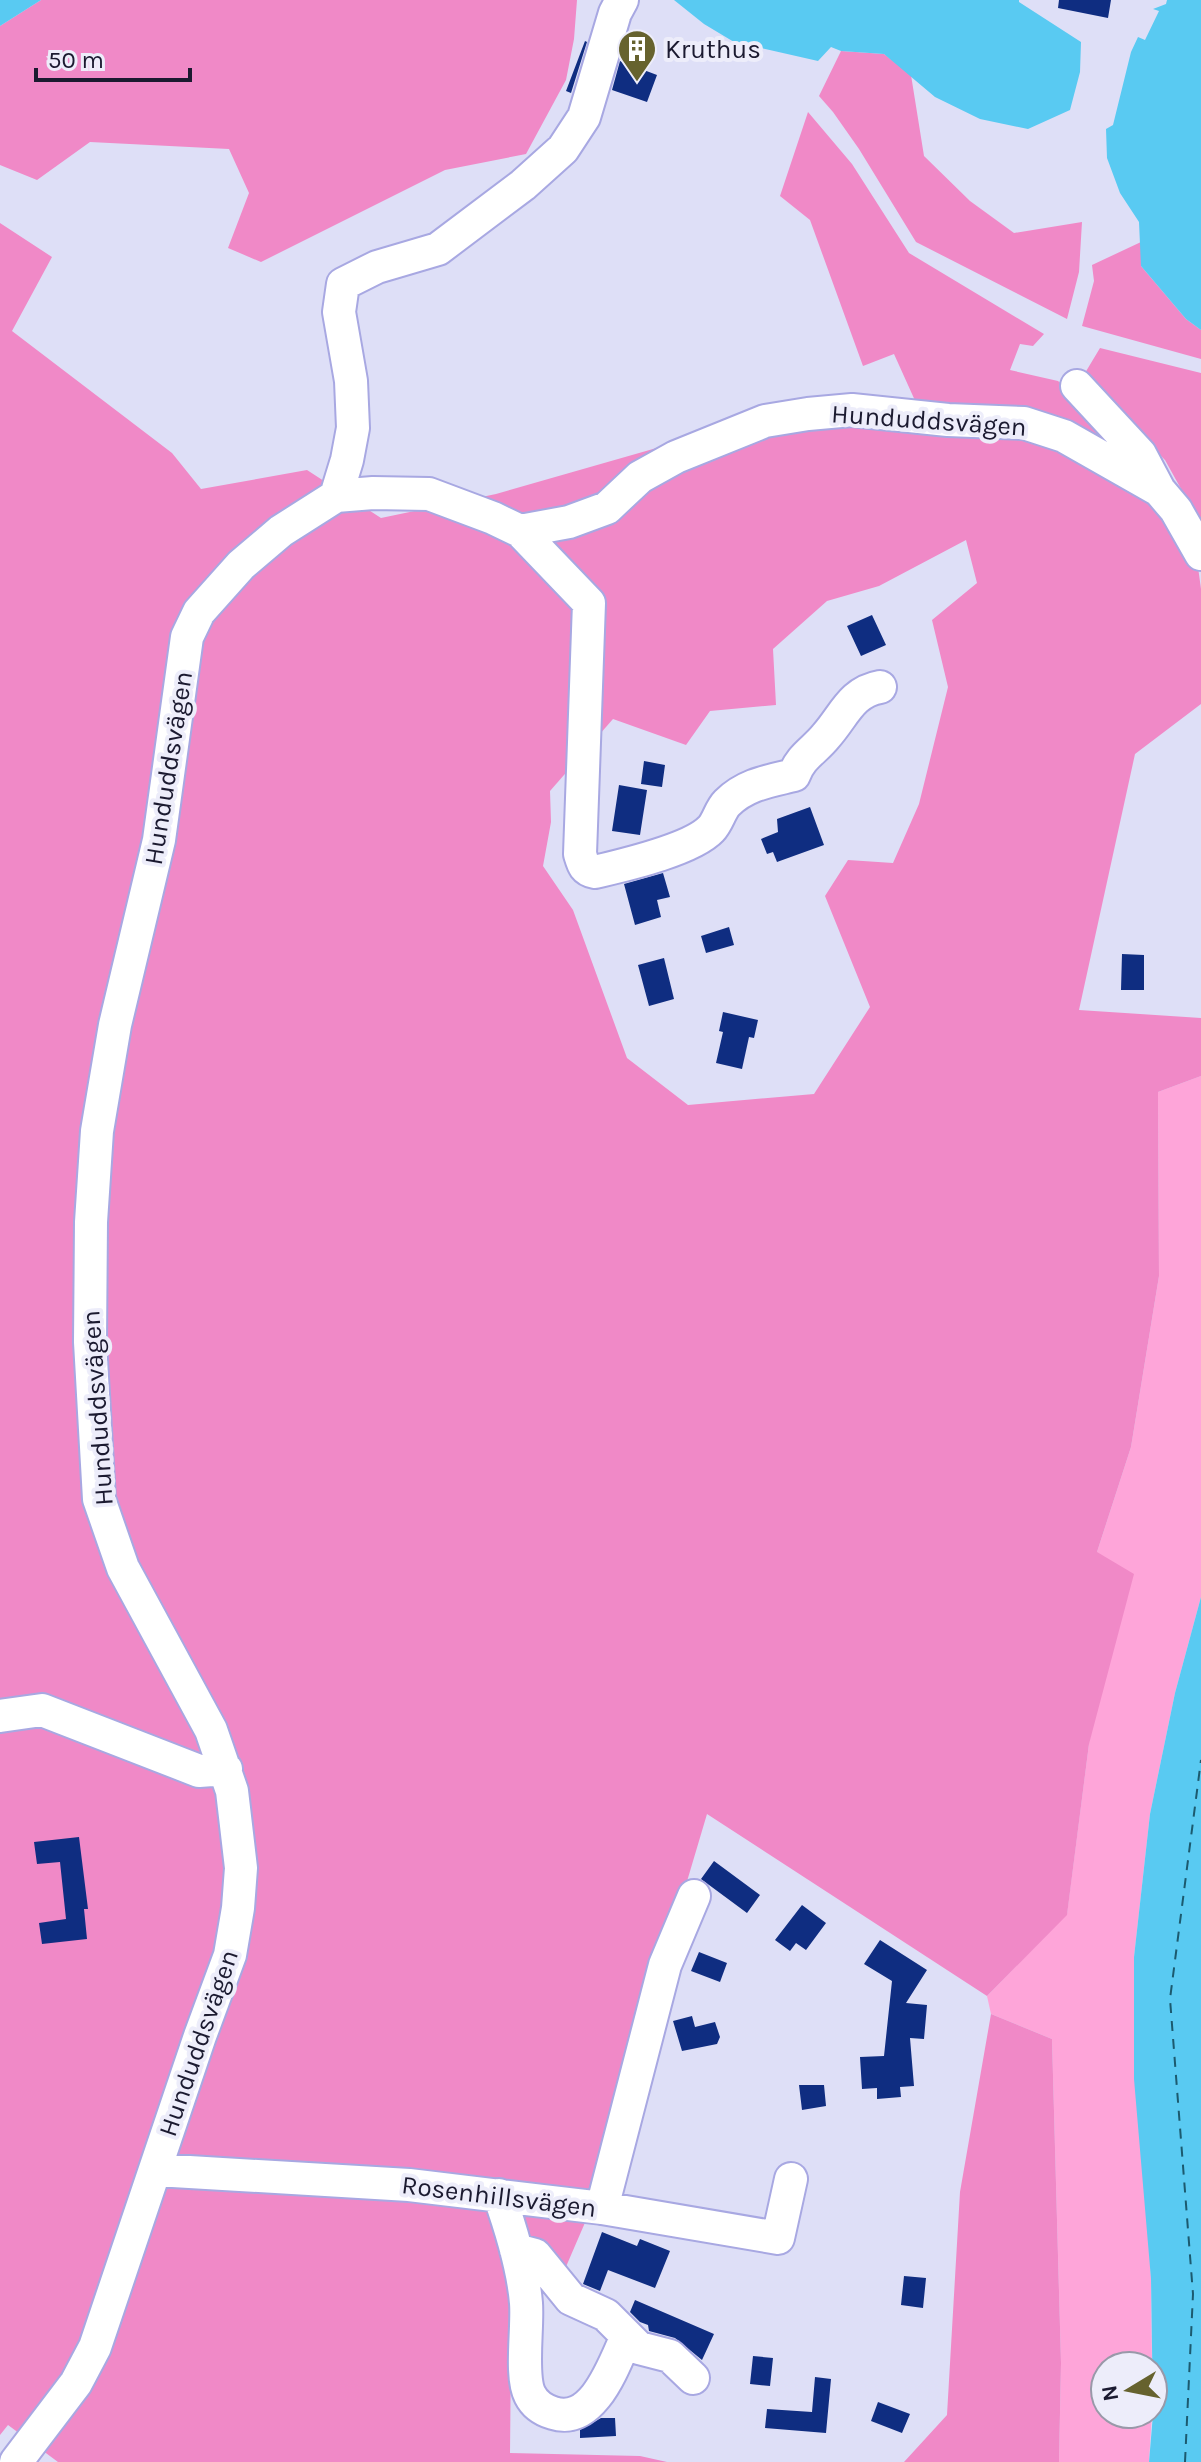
<svg xmlns="http://www.w3.org/2000/svg" width="1201" height="2462" viewBox="0 0 1201 2462" font-family="Karla,sans-serif">
	<style>
		.green { fill: #fea5d9 }
		.forest { fill: #f089c7; fill-rule: evenodd }
		.water { fill: #59caf2 }
		.lines { fill: none; stroke-linecap: round; stroke-linejoin: round }
		.ferry { stroke: #1c5a6f; stroke-width: 2; stroke-dasharray: 10 8; stroke-linecap: butt }
		.building { fill: #0f2d81 }
		.minor-casing { stroke: #a8a8e2; stroke-width: 36 }
		.minor { stroke: #fff; stroke-width: 32 }
		.labels { text-anchor: middle; stroke-width: 8; stroke-linejoin: round; paint-order: stroke }
		.poi-label { font-size: 26px; fill: #1b1a30; stroke: #ededfa; text-anchor: start }
		.street-label { font-size: 26px; fill: #1b1a30; stroke: #ededfa }
	</style>
	<rect width="100%" height="100%" fill="#dedff7"/>
	<!-- green -->
	<path class="green" d="M1201,1076V1597L1175,1693L1150,1814L1134,1957L1151,2279L1152,2366H1105V2414H1152L1149,2462H1059L1061,2363L1052,2039L991,2014L987,1996L1067,1914L1089,1744L1097,1552L1131,1447L1159,1276L1158,1092Z"/>
	<!-- forest -->
	<path class="forest" d="M41,0H577L574,39L566,80L526,154L445,170L261,262L228,248L249,193L229,149L90,142L37,180L0,165V26Z
		M841,51L884,54L911,75L924,156L970,201L1014,233L1082,222L1079,272L1067,319L916,242L859,149L833,112L819,96Z
		M808,112L852,164L909,253L1044,334L1033,346L1020,344L1010,370L1058,381L1099,418L1135,457L917,405L894,354L863,366L810,220L780,196Z
		M0,223L52,257L12,331L172,453L201,489L307,470L381,518L496,494L667,445L853,426L1039,438L1114,470L1170,521L1198,567L1201,589V704L1135,754L1079,1010L1201,1018V1076L1158,1092L1159,1276L1131,1447L1097,1552L1134,1574L1089,1744L1067,1915L987,1996L707,1814L587,2218L565,2269L512,2249L510,2453L640,2456L667,2462H58L8,2425L0,2435ZM966,540L977,583L932,620L948,687L919,804L893,863L848,860L825,896L870,1007L814,1094L688,1105L627,1058L573,910L543,866L551,822L550,791L613,719L686,745L710,711L776,705L773,649L827,601L879,586Z
		M1141,242V266L1186,319L1201,330V359L1082,326L1094,281L1092,265Z
		M1100,348L1201,373V529L1195,514L1165,460L1082,378Z
		M991,2014L1052,2039L1061,2363L1059,2462H904L947,2415L960,2192Z"/>
	<!-- water -->
	<path class="water" d="M0,0H41L0,26Z
		M674,0H1019V2L1081,42L1080,72L1070,110L1028,129L980,119L935,97L884,54L841,51L831,47L818,61L734,42L704,24Z
		M1167,0H1201V330L1186,319L1141,266L1139,222L1120,193L1107,158L1106,129L1113,125L1131,52L1138,37L1145,40L1159,11L1153,9L1166,4Z
		M1201,1597V2462H1149L1153,2414L1151,2279L1134,2079V1957L1150,1814L1175,1693Z"/>
	<g class="lines">
		<!-- ferry -->
		<path class="ferry" d="M1185,2462L1193,2294L1170,1999L1201,1760"/>
	</g>
	<!-- building -->
	<path class="building" d="M1059,0H1111L1108,18L1058,8Z
		M585,41L587,42L571,93L566,91Z
		M620,61L657,75L647,102L612,90Z
		M872,615L886,645L861,656L847,626Z
		M644,761L665,765L662,787L641,784Z
		M619,785L647,790L640,835L612,831Z
		M810,807L824,845L777,862L773,852L767,854L761,839L778,832L777,819Z
		M663,873L670,897L657,900L661,917L635,925L624,884Z
		M729,927L734,945L706,953L701,936Z
		M1122,954L1144,955V990H1121Z
		M664,958L674,999L649,1006L638,965Z
		M723,1012L758,1020L754,1038L749,1037L742,1069L716,1063L723,1032L719,1031Z
		M79,1837L88,1909H84L87,1939L42,1944L39,1923L66,1919L60,1862L37,1864L34,1842Z
		M714,1861L760,1895L747,1913L701,1879Z
		M802,1905L826,1923L806,1950L796,1943L790,1951L775,1940Z
		M880,1940L927,1970L906,2003L927,2005L924,2039L910,2038L914,2086L900,2087L901,2097L877,2099V2088L862,2089L860,2057L884,2056L892,1981L864,1964Z
		M699,1952L727,1963L720,1982L691,1971Z
		M692,2016L695,2027L715,2022L720,2037L717,2044L682,2051L673,2021Z
		M799,2085H824L826,2106L802,2110Z
		M602,2232L637,2246L640,2239L670,2251L655,2288L608,2270L600,2291L583,2284Z
		M904,2276L926,2278L923,2308L901,2305Z
		M635,2300L714,2334L702,2360L675,2338L649,2331L648,2325L640,2322L630,2312Z
		M753,2356L773,2358L770,2386L750,2384Z
		M815,2377L831,2379L826,2433L765,2428L767,2409L812,2412Z
		M878,2402L910,2414L902,2433L871,2421Z
		M601,2418H615L616,2436L580,2438V2430Z"/>
	<g class="lines">
		<!-- minor casing -->
		<g class="minor-casing">
			<path id="minor" d="M1077,386L1140,454L1159,490L1176,510L1201,554
				M336,496L347,460L353,428L351,381L339,312L343,284L377,267L438,249L523,185L563,149L584,117L615,13L622,0
				M520,531L589,603L580,854C583,864 584,870 595,872C624,865 691,850 711,829C718,822 720,810 727,803C746,784 770,781 794,775C801,756 814,751 826,736C844,716 851,692 880,687
				M0,1716L42,1710L199,1771L226,1769
				M156,2170L409,2185L602,2208L778,2238L791,2179
				M499,2195C511,2229 523,2267 526,2303C528,2328 520,2376 530,2395C535,2405 543,2410 553,2413C594,2426 614,2364 627,2336L606,2315L571,2299L535,2255L516,2250
				M602,2208L665,1965L694,1896
				M627,2336L639,2348L670,2356L693,2378
				M16,2462L76,2383L95,2347L200,2036L230,1955L238,1908L241,1868L232,1791L211,1730L123,1568L99,1499L90,1342L91,1222L97,1131L115,1025L159,840L187,637L199,612L241,565L281,531L336,496L373,493L429,494L493,518L520,531L569,522L607,508L640,477L676,457L765,421L808,414L852,410L948,420L1024,423L1064,436L1159,490"/>
		</g>
		<!-- minor -->
		<use href="#minor" class="minor"/>
	</g>
	<!-- icons -->
	<defs>
		<g id="building-pin" transform="scale(2)"><path d="M0 17L-7.5 6A9.5 9.5 0 1 1 7.5 6Z" fill="#66622e" stroke="#ededfa"/><path d="M-4-6H4V6H1V3H-1V6H-4ZM-2.5-4.3h1.7v1.8h-1.7ZM.8-4.3h1.7v1.8H.8ZM-2.5-1h1.7V.8h-1.7ZM.8-1h1.7V.8H.8Z" fill="#fff"/></g>
	</defs>
	<g fill-rule="evenodd">
		<use href="#building-pin" x="637" y="49"/>
	</g>
	<g class="labels">
		<!-- poi labels -->
		<g class="poi-label">
			<text x="665" y="58">Kruthus</text>
		</g>
		<!-- street labels -->
		<g class="street-label">
			<text transform="translate(929 420) rotate(4)" y="9">Hunduddsvägen</text>
			<text transform="translate(168 768) rotate(-81)" y="9">Hunduddsvägen</text>
			<text transform="translate(97 1408) rotate(-94)" y="9">Hunduddsvägen</text>
			<text transform="translate(198 2043) rotate(-71)" y="9">Hunduddsvägen</text>
			<text transform="translate(499 2196) rotate(7)" y="9">Rosenhillsvägen</text>
		</g>
	</g>
	<!-- north arrow -->
	<g transform="translate(1129 2390) rotate(260)"><circle r="38" fill="#ededfa" stroke="#9999a9" stroke-width="2"/>
	<path d="M0-6L14 30L0 20L-14 30Z" fill="#66622e"/>
	<text y="-12" font-size="22" font-weight="bold" text-anchor="middle" fill="#1b1a30">N</text>
	</g>
	<!-- scale -->
	<path d="M36 68v12h154v-12" fill="none" stroke="#1b1a30" stroke-width="4"/>
	<text x="48" y="68" font-size="24" fill="#1b1a30" stroke="#ededfa" stroke-width="6" paint-order="stroke">50 m</text>
</svg>
